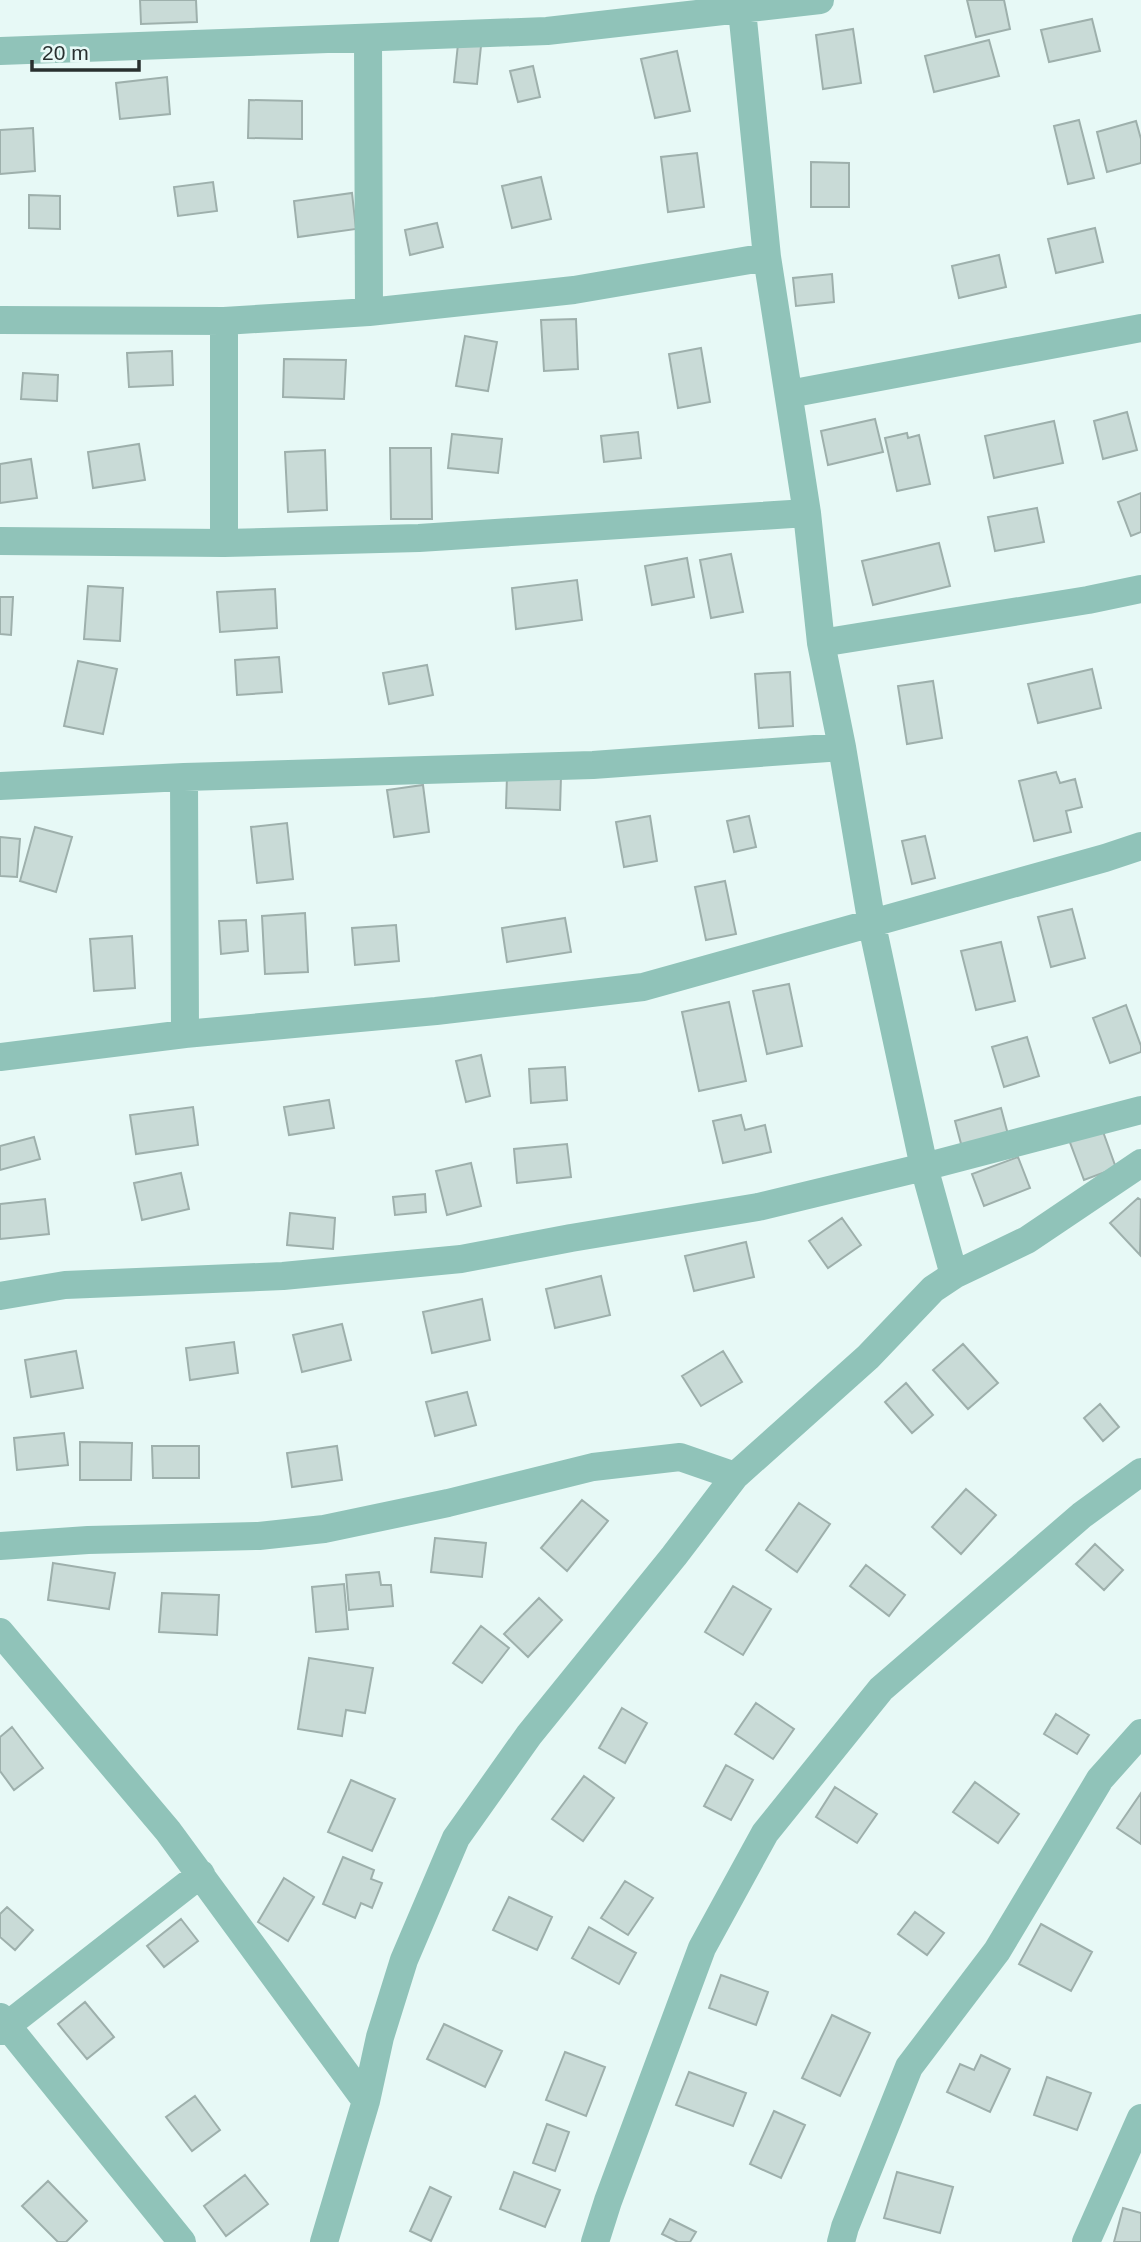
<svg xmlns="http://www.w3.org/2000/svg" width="1141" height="2242" viewBox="0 0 1141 2242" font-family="Helvetica,sans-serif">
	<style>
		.building { fill: #c9dbd7; stroke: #9eb0ac; stroke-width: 2 }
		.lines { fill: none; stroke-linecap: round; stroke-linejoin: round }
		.street { stroke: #90c3b9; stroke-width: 28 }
	</style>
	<rect width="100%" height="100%" fill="#e7f9f6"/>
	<!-- building -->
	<path class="building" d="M140,0H196L197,22L141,24Z
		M967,0H1004L1010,29L976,37Z
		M1092,19L1100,51L1049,62L1041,30Z
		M853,29L861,83L823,89L816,35Z
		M989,40L999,76L934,92L925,56Z
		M458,44L481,46L477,84L454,82Z
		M677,51L690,111L655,118L641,59Z
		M533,66L540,97L518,102L510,71Z
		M167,77L170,114L120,119L116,83Z
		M249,100L302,101V139L248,138Z
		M1079,120L1094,178L1068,184L1054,126Z
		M1136,121L1141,139V163L1107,172L1097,132Z
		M33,128L35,171L0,174V130Z
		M697,153L704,207L668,212L661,157Z
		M811,162L849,163V207H811Z
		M541,177L551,219L512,228L502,186Z
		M213,182L217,211L178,216L174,187Z
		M352,193L356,229L298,237L294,201Z
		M29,195L60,196V229L29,228Z
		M437,223L443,247L410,255L405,230Z
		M1095,228L1103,262L1056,273L1048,239Z
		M999,255L1006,287L959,298L952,266Z
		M832,274L834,302L796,306L793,278Z
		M576,319L578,369L544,371L541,320Z
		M465,336L497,342L488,391L456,386Z
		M701,348L710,402L678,408L669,354Z
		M172,351L173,385L129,387L127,353Z
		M284,359L346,360L344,399L283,397Z
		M23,373L58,375L57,401L21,399Z
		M1127,412L1137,450L1103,459L1094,421Z
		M875,419L883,452L828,465L821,431Z
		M1054,421L1063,463L994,478L985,436Z
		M638,432L641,458L604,462L601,436Z
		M907,433L908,438L919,435L930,484L897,491L885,438Z
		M452,434L502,439L498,473L448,468Z
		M139,444L145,480L93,488L88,452Z
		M390,448H431L432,519H391Z
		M325,450L327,510L288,512L285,452Z
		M31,459L37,498L0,503V464Z
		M1141,493V532L1131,536L1118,502Z
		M1037,508L1044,542L995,551L988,517Z
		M939,543L950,586L873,605L862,561Z
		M731,554L743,612L711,618L700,560Z
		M687,558L694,597L652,605L645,566Z
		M577,580L582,620L516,629L512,588Z
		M88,586L123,588L120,641L84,639Z
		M275,589L277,628L220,632L217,592Z
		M0,597H13L11,635L0,634Z
		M279,657L282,692L237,695L235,660Z
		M78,661L117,669L103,734L64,726Z
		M427,665L433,695L389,704L383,673Z
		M1092,669L1101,708L1038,723L1028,684Z
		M790,672L793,726L759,728L755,674Z
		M933,681L942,738L907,744L898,686Z
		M1056,772L1060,783L1075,779L1082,807L1066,811L1071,832L1034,841L1019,781Z
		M507,776H561L560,810L506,808Z
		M423,785L429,832L394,837L387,790Z
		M650,816L657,861L624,867L616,822Z
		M749,816L756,847L734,852L727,821Z
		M287,823L293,879L257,883L251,827Z
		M35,827L72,837L56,892L20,881Z
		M925,836L935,878L912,884L902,841Z
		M0,837L20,839L17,877L0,876Z
		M725,881L736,934L706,940L695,887Z
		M1072,909L1085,958L1051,967L1038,917Z
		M305,913L308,972L265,974L262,916Z
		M565,918L571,952L507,962L502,928Z
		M246,920L248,951L221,954L219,921Z
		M396,925L399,961L355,965L352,928Z
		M132,936L135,988L94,991L90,939Z
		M1001,942L1015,1001L976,1010L961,951Z
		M789,984L802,1046L767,1054L753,991Z
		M729,1002L746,1081L699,1091L682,1012Z
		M1126,1005L1141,1046V1052L1110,1063L1093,1018Z
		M1027,1037L1039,1076L1004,1087L992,1047Z
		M481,1055L490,1096L466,1102L456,1061Z
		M565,1067L567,1100L531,1103L529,1069Z
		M329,1100L334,1128L289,1135L284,1107Z
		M193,1107L198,1145L136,1154L130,1115Z
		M1001,1108L1010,1142L964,1155L955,1121Z
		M741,1115L745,1130L765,1125L771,1152L723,1163L713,1121Z
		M1101,1126L1116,1168L1084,1180L1068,1137Z
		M34,1137L40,1159L0,1170V1146Z
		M567,1144L571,1177L517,1183L514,1149Z
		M1018,1157L1030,1188L984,1206L972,1174Z
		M471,1163L481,1206L447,1215L436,1171Z
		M181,1173L189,1209L142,1220L134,1183Z
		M425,1194L426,1212L395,1215L393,1197Z
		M1138,1198L1141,1200L1140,1255L1110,1223Z
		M45,1199L49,1234L0,1239V1204Z
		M290,1213L335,1218L333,1249L287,1245Z
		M842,1218L861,1245L828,1268L809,1241Z
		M746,1242L754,1277L694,1291L685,1256Z
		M601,1276L610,1315L555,1328L546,1289Z
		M482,1299L490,1340L432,1353L423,1312Z
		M342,1324L351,1360L302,1372L293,1335Z
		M234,1342L238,1373L190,1380L186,1348Z
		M963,1344L998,1383L968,1409L933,1370Z
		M76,1351L83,1388L31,1397L25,1360Z
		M723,1351L742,1382L701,1406L682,1376Z
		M906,1383L933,1415L912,1433L885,1402Z
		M467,1392L476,1425L435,1436L426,1402Z
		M1100,1404L1119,1427L1103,1441L1084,1418Z
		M64,1433L68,1465L17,1470L14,1438Z
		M80,1442L132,1443L131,1480H80Z
		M152,1446H199V1478H153Z
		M337,1446L342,1480L292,1487L287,1453Z
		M966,1489L996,1515L961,1554L932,1527Z
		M582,1500L608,1521L567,1571L541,1548Z
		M799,1503L830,1524L797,1572L766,1550Z
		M435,1538L486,1543L482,1577L431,1572Z
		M1095,1544L1123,1570L1104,1590L1076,1564Z
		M53,1563L115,1573L109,1609L48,1600Z
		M866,1565L905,1595L889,1616L850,1586Z
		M379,1572L381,1585H391L393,1606L349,1610L346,1575Z
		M344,1584L348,1629L316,1632L312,1587Z
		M733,1586L771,1609L743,1655L705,1632Z
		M162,1593L219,1595L217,1635L159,1632Z
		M539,1598L562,1620L528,1657L504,1634Z
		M481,1626L509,1648L482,1683L453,1663Z
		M309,1658L373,1668L365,1713L346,1710L342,1736L298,1729Z
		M756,1703L794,1729L773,1759L735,1734Z
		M622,1708L647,1723L625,1763L599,1748Z
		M1056,1714L1089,1735L1077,1754L1044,1734Z
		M12,1727L43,1768L14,1790L0,1771V1737Z
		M726,1765L753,1780L731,1820L704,1806Z
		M584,1776L614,1798L583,1841L552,1819Z
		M351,1780L395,1799L372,1851L328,1832Z
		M975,1782L1019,1814L998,1843L953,1812Z
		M835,1787L877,1814L857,1843L816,1817Z
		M1141,1793V1844L1117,1828Z
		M343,1857L374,1870L371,1879L382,1883L372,1908L361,1903L355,1918L323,1904Z
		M284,1878L314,1897L288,1941L258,1922Z
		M625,1881L653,1898L628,1935L601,1918Z
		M509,1897L552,1917L537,1950L493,1930Z
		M7,1907L33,1930L15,1950L0,1937V1914Z
		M915,1912L944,1933L927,1955L898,1934Z
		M181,1919L198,1941L164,1967L147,1946Z
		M1041,1924L1092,1952L1071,1991L1019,1964Z
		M589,1927L636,1953L619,1984L572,1958Z
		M721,1975L768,1992L756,2025L709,2008Z
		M85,2002L114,2037L87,2059L58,2024Z
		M832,2015L870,2033L840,2096L802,2078Z
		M444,2024L502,2051L485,2087L427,2059Z
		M565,2052L605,2067L586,2116L546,2100Z
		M981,2055L1010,2069L990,2112L947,2092L960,2064L974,2070Z
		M689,2072L746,2093L733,2126L676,2105Z
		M1047,2077L1091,2093L1077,2130L1034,2115Z
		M195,2096L220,2130L192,2151L166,2117Z
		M774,2111L805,2125L781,2178L750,2164Z
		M547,2124L569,2132L555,2171L533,2163Z
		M514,2172L560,2190L545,2227L500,2209Z
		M897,2172L953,2187L940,2233L884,2218Z
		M245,2175L268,2204L226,2236L204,2206Z
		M48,2181L87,2221L66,2242H58L22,2206Z
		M430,2187L451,2197L431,2241L410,2231Z
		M1123,2208L1141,2213V2242H1114Z
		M670,2219L696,2232L690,2242H678L662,2234Z"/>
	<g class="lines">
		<!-- street -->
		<path class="street" d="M741,0L767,257L807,513L821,643L842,747L872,925L924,1167L954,1275
			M368,38L369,312
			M0,51L547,31L820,0
			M0,320L224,321L369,312L574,290L767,257
			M224,321V543
			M789,394L1141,328
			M0,541L224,543L419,538L807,513
			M821,643L1088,600L1141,589
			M184,777L185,1034
			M0,786L184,777L593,765L842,747
			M0,1057L185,1034L436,1011L643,987L1105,858L1141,846
			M0,1296L65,1285L283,1276L461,1259L571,1238L758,1207L924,1167L1141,1110
			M0,1546L88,1540L259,1536L324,1529L448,1503L593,1467L680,1457L735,1476
			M0,1632L168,1831L366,2101
			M0,2017L182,2242
			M0,2031L201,1874
			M324,2242L366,2101L380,2037L404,1960L456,1838L529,1735L674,1556L735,1476L868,1357L933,1289L954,1275L1027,1240L1141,1163
			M595,2242L608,2201L702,1948L765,1833L881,1689L1082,1515L1141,1472
			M841,2242L845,2227L909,2067L997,1951L1100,1779L1141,1733
			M1086,2242L1141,2118"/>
	</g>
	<!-- scale -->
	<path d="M32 60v10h107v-10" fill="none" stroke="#29302f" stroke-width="3.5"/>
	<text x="42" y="60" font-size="21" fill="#29302f" stroke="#e7f9f6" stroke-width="5" paint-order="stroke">20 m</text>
</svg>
